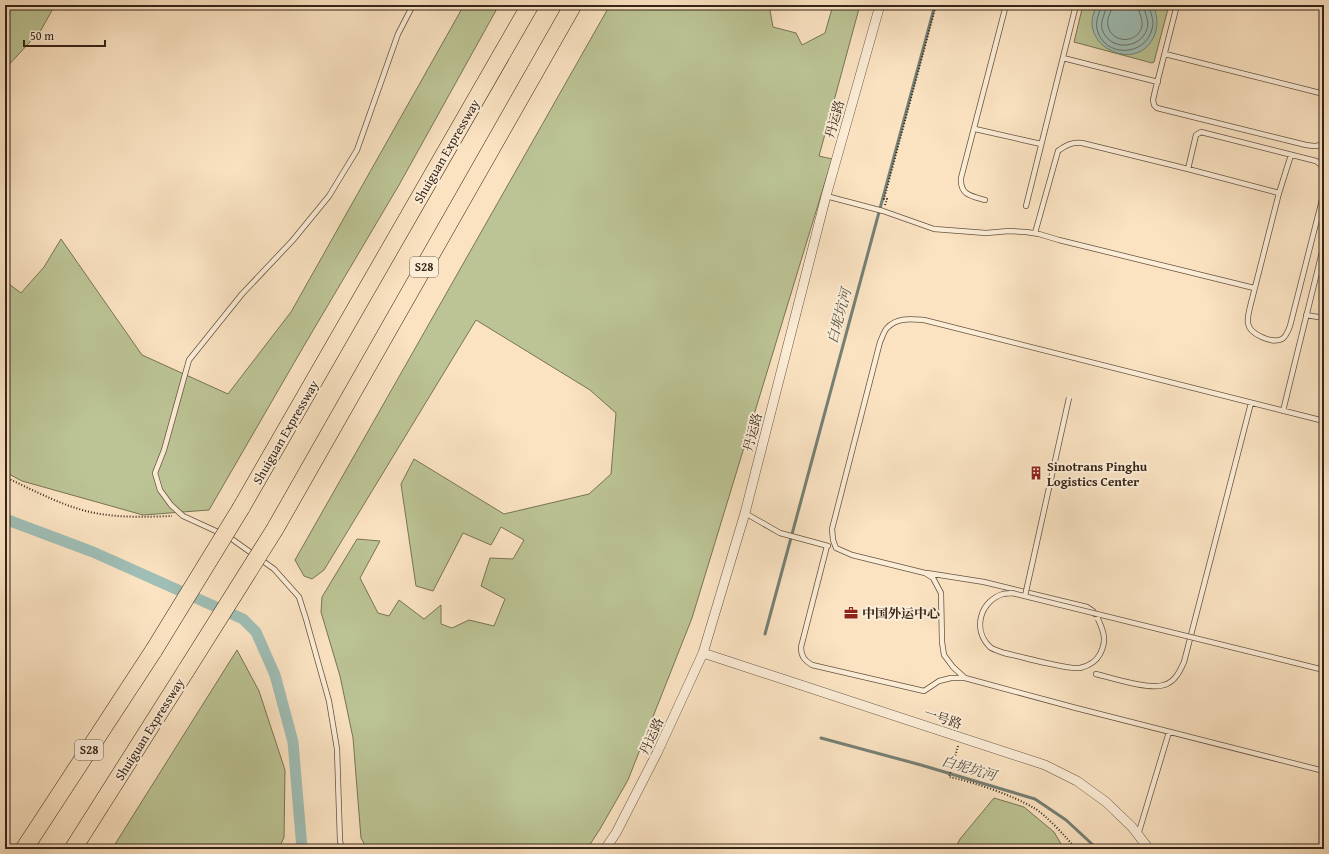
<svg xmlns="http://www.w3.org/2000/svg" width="1329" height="854" viewBox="0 0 1329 854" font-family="'Gentium Book Plus','Noto Serif SC',serif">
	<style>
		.green { fill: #bcc495; stroke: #787456 }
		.water { fill: #9fbeb5; stroke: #758076 }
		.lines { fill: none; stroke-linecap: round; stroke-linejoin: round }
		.shore { stroke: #6a7166; stroke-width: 1 }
		.stream { stroke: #758076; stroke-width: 3 }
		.canal { stroke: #9fbeb5; stroke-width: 11 }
		.service-casing { stroke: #665442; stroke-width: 6 }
		.minor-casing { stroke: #665442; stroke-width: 10 }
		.motorway-casing { stroke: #352418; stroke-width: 18 }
		.path { stroke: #352418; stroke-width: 2; stroke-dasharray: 1 2; stroke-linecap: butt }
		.service { stroke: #fcedd7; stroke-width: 4.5 }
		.minor { stroke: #fcedd7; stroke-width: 9 }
		.motorway { stroke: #fbe3c2; stroke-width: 17 }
		.service-bridge-casing { stroke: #665442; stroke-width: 6; stroke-linecap: butt }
		.motorway-bridge-casing { stroke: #352418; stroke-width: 18; stroke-linecap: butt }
		.service-bridge { stroke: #fcedd7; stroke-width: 4.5 }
		.motorway-bridge { stroke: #fbe3c2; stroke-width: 17 }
		.labels { text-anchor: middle; stroke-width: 4; stroke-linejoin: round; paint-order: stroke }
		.shield { fill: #fcedd7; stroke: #716051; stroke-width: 1 }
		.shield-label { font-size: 12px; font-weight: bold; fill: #352418 }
		.street-label { font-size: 13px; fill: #352418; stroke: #fcedd7 }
		.poi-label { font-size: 13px; font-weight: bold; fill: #352418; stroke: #fcedd7; text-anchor: start }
		.water-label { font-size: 14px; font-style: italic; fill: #555247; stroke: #fcedd7 }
	</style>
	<rect width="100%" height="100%" fill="#fbe3c2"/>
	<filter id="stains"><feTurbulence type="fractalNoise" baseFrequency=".005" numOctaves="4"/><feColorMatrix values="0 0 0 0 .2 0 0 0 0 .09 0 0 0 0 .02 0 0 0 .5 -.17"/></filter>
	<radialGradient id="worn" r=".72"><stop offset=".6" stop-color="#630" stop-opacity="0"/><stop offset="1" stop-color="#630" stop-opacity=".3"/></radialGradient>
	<!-- green -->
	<path class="green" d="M5,5H55L41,30L5,69Z
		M464,5H499L399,185L305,344L209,510L143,515L22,481L5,472V281L21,293L44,267L61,239L142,355L228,394L291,312Z
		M610,5H769L773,27L796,33L802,45L825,33L833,5H860L819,156L832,159L692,618L628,780L600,829L587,849H367L361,838L353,738L340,676L321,612L322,597L357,539L380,541L360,578L378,613L389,616L399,600L424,619L441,605V624L452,628L469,620L494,626L505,599L481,586L490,558L513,559L524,540L501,527L491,545L463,533L433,591L416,586L401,484L414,459L504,514L589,494L611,474L616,413L590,390L476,320L324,570L312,579L304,576L295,560Z
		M1083,5H1169L1154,62L1152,63L1074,42Z
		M237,650L259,691L285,770L284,837L279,849H112Z
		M994,798L1024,807L1054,832L1064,849H955L960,839Z"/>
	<!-- water -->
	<path class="water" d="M1098,5H1152C1158,14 1158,25 1155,34C1138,78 1072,43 1098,5Z"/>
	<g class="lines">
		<!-- shore -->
		<path class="shore" d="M1101,5C1100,13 1095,20 1097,29C1104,58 1145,57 1152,29C1155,20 1150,13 1149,5
			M1106,5C1106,14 1100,20 1102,29C1109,51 1140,50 1147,29C1150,20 1144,14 1144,5
			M1112,5C1112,12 1106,18 1108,26C1112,44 1138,44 1142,26C1143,18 1138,12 1138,5"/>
		<!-- stream -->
		<path class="stream" d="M765,634L935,5
			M821,738L921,765L1035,799L1066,820L1092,844L1095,849"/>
		<!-- canal -->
		<path class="canal" d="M5,519L93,552L243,619L256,632L275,675L293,742L302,849"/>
		<!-- service casing -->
		<g class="service-casing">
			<path id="service" d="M1177,5L1155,91L1153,100L1154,105L1157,108L1306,145C1313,146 1321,148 1324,140
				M1165,54L1324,94
				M1063,58L1158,82
				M975,129L1041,144
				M1291,155L1279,193L1250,307C1249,312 1247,318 1248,323C1249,334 1272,344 1282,339C1286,337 1288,331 1290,326L1324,192
				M1188,169L1196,135L1201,132L1316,161L1321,165L1324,170
				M826,196L883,211L934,229L986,233L1009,231L1026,232L1039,234L1059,240L1254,288
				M985,200C971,196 960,195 961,178L1006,5
				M1026,206L1076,5
				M1035,233L1058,151C1066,145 1072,142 1082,143L1188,169L1279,193
				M1306,315L1324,318
				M1283,411L1324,244
				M1324,421L924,320C911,319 897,317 887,328C884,331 882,338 880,342L832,529L833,540L836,548L852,555L925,573L933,578L941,593L942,642L944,655L953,667L965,678L1076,708L1324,771
				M745,513L780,533L828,546
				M827,546L801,647C801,656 804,660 812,665L924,691L939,681L951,678H965
				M927,573L984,582L1087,607L1093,611L1095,614
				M1096,674C1112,678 1149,690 1164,685C1175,682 1180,671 1184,662L1251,403
				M1324,696L1322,702L1324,716
				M1138,835L1169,732
				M342,849L340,841L337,749L329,701L306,619L299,597L274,569L229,537L183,516L171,505L160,490L155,473L164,450L189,360L242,294L293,240L329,196L357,150L398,34L413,5"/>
		</g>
		<!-- minor casing -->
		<g class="minor-casing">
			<path id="minor" d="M703,653L1045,765L1077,781L1106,802L1132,827L1149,849
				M605,849L616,833L657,753L703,653L745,513L826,196L880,5"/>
		</g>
		<!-- motorway casing -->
		<g class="motorway-casing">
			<path id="motorway" d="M241,508L530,5
				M275,529L573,5
				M24,849L154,650
				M73,849L187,669"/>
		</g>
		<!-- path -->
		<path class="path" d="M885,205L887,199H884L936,5
			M5,477C33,490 60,505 90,512C117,518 145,517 172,516
			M958,746L949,777C974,782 1012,795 1034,808C1045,814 1068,839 1076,849"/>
		<!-- service -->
		<use href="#service" class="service"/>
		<!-- minor -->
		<use href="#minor" class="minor"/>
		<!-- motorway -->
		<use href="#motorway" class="motorway"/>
		<!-- service-bridge casing -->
		<g class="service-bridge-casing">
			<path id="service-bridge" d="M1025,596L1069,398
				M1098,619C1104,632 1107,641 1100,654C1096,662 1088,666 1080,668C1069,669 1057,665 1046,663C1032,660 1018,656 1004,653C999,651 994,650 990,647C972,630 980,601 1003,594C1005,593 1009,594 1012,593L1324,670"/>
		</g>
		<!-- motorway-bridge casing -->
		<g class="motorway-bridge-casing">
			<path id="motorway-bridge" d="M154,650L241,508
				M187,669L275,529"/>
		</g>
		<!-- service-bridge -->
		<use href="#service-bridge" class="service-bridge"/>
		<!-- motorway-bridge -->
		<use href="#motorway-bridge" class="motorway-bridge"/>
	</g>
	<!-- icons -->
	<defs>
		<g id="building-bare" transform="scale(1.08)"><path d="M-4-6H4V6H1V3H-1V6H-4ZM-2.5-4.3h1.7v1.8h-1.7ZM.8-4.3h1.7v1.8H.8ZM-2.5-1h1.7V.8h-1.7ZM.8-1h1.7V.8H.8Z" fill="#8f2418" stroke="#fcedd7" stroke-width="2.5" paint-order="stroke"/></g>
		<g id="office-bare" transform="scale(1.08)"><path d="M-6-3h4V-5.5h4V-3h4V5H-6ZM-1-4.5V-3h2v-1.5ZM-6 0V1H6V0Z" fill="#8f2418" stroke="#fcedd7" stroke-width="2.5" paint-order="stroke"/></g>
	</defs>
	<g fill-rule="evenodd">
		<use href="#building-bare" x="1036" y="473"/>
		<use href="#office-bare" x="851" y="613"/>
	</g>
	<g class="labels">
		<!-- shield labels -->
		<g class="shield">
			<rect x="410" y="257" width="28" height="20" rx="3"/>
			<rect x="75" y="740" width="28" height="20" rx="3"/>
		</g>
		<g class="shield-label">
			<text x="424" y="271">S28</text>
			<text x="89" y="754">S28</text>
		</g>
		<!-- street labels -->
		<g class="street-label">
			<text transform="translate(834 119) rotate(-74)" y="5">丹运路</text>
			<text transform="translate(446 151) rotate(-60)" y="5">Shuiguan Expressway</text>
			<text transform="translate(285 432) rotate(-60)" y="5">Shuiguan Expressway</text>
			<text transform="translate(752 432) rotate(-75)" y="5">丹运路</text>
			<text transform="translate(943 718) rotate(18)" y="5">一号路</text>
			<text transform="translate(149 729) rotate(-58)" y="5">Shuiguan Expressway</text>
			<text transform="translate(651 736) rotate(-65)" y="5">丹运路</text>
		</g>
		<!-- poi labels -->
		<g class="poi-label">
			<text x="1047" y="471">Sinotrans Pinghu<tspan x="1047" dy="15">Logistics Center</tspan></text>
			<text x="862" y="618">中国外运中心</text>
		</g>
		<!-- water labels -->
		<g class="water-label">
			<text transform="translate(839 316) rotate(-75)" y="5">白坭坑河</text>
			<text transform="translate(969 768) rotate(16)" y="5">白坭坑河</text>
		</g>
	</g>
	<!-- margin -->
	<rect width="1329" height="854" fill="none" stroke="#fbe3c2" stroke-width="20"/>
	<rect x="6" y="6" width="1317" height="842" fill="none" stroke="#352418" stroke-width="2"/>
	<rect x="10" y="10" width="1309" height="834" fill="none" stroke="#352418"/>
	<!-- scale -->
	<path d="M24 40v6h81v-6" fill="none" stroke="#352418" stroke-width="2"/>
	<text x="30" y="40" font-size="12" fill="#352418" stroke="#fcedd7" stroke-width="3" paint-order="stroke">50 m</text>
	<rect width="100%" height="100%" filter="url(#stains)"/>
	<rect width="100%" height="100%" fill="url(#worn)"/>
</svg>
